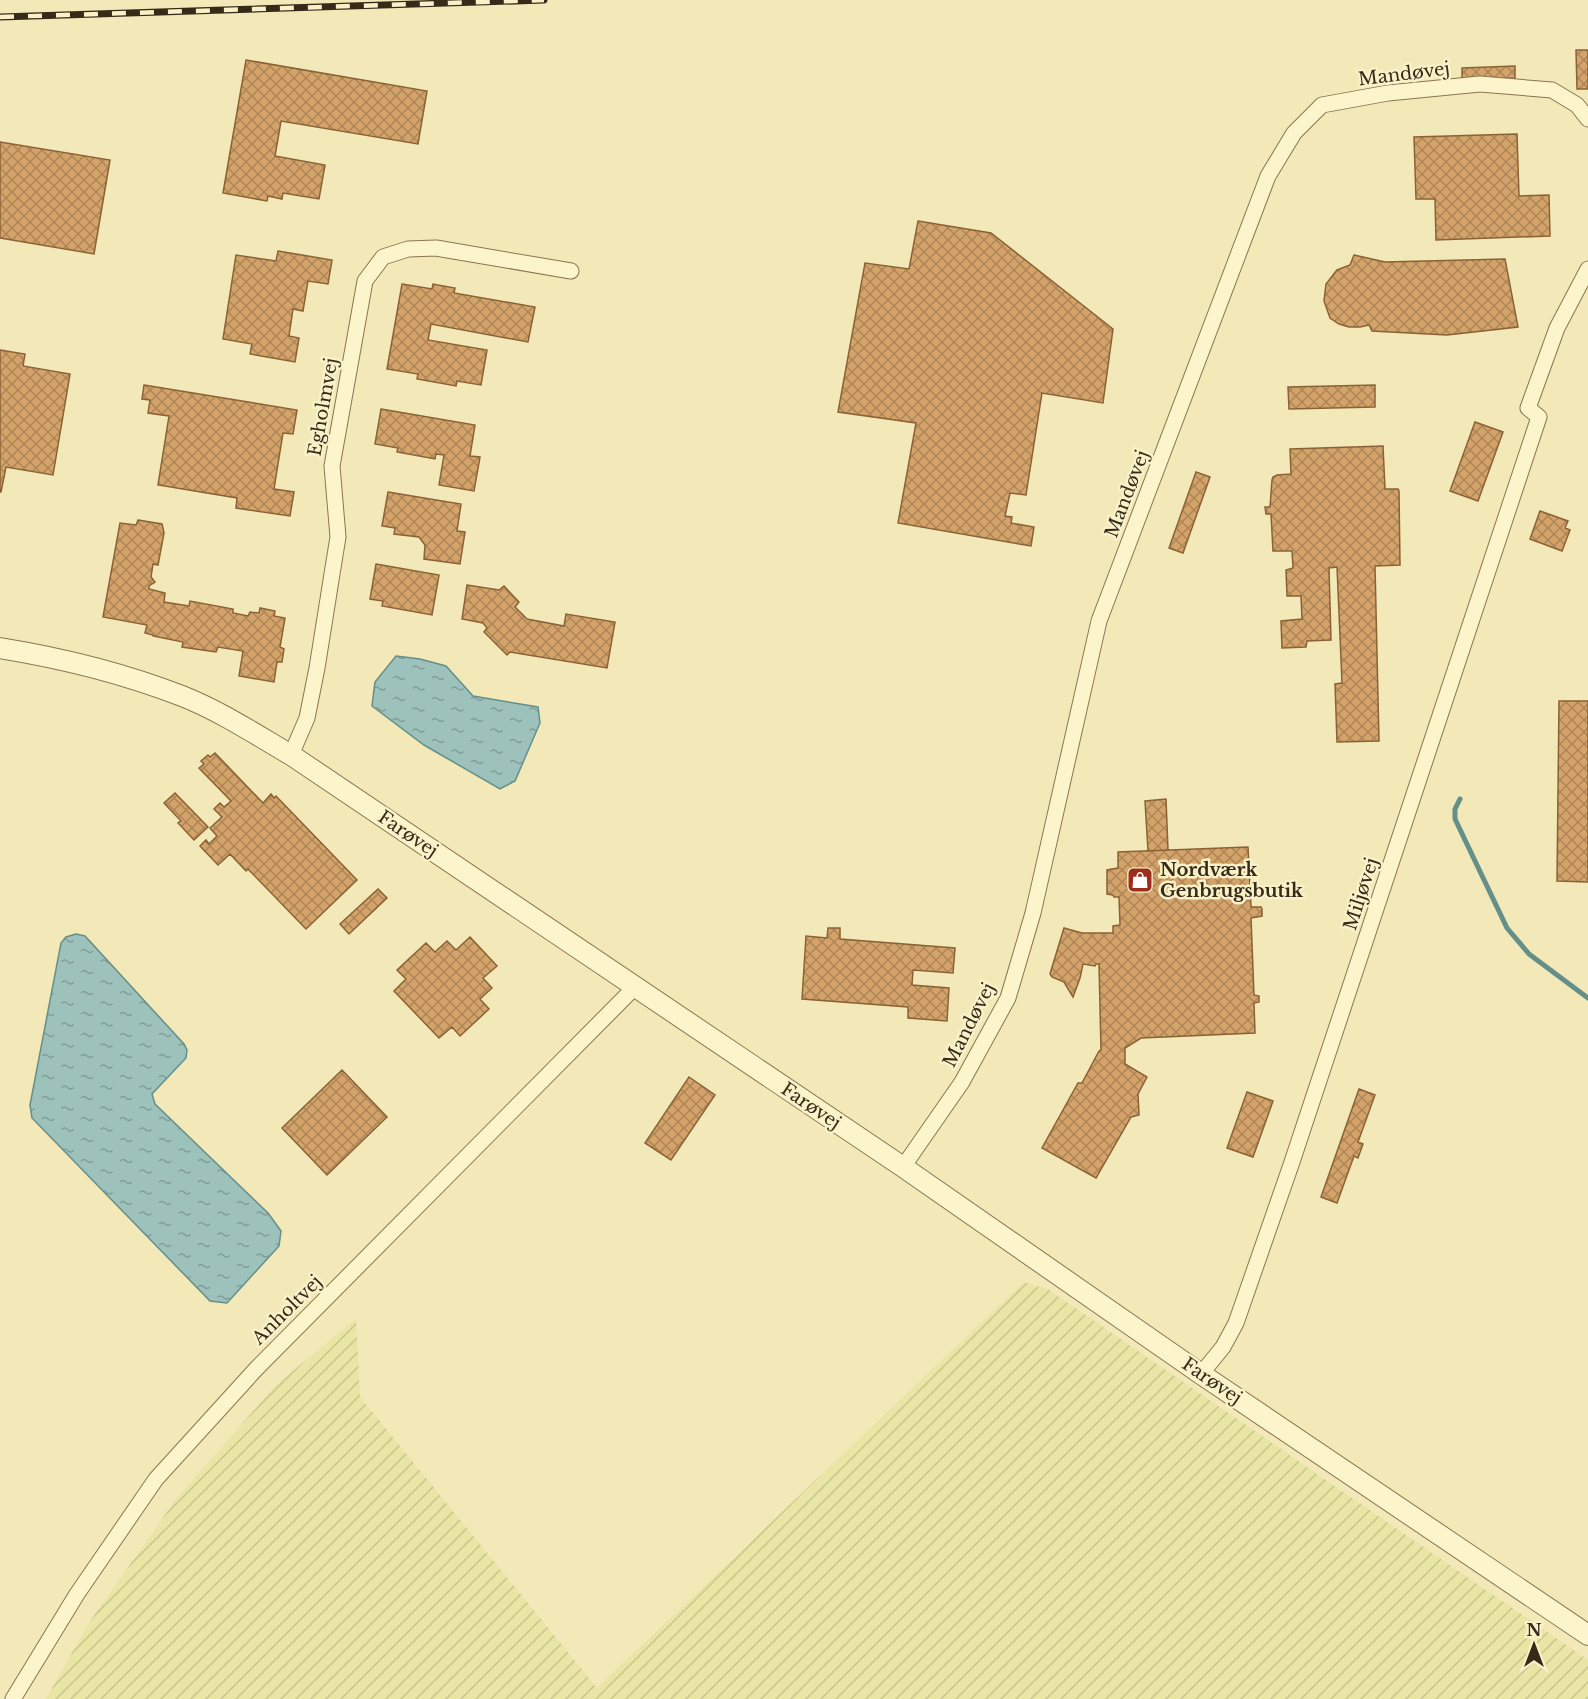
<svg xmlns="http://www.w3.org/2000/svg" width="1588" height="1699" viewBox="0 0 1588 1699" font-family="'Libre Baskerville',serif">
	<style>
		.farmland { fill: url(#farmland-furrows) }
		.water { fill: url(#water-ripples); stroke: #658f89; stroke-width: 1.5 }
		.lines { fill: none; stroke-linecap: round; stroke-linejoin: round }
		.stream { stroke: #658f89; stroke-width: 5 }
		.building { fill: url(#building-cross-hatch); stroke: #8a6235; stroke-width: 1.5 }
		.minor-casing { stroke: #897652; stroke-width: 17 }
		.tertiary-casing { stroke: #897652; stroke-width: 22 }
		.minor { stroke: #fcf4cb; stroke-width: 15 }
		.tertiary { stroke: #fcf4cb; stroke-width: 20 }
		.rail-casing { stroke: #362a19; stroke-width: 7 }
		.rail { stroke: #f9f1c8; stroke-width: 4.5; stroke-dasharray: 14; stroke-linecap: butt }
		.labels { text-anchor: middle; stroke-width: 5; stroke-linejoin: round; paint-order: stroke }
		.street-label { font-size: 18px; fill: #362a19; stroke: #f9f1c8 }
		.poi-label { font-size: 18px; font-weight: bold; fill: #362a19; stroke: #f9f1c8; text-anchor: start }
	</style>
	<defs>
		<pattern id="farmland-furrows" width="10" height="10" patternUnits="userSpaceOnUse" patternTransform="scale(1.5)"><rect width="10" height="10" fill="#e8e5a5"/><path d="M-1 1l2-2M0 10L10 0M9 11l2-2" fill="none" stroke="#c8c58d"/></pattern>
		<pattern id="water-ripples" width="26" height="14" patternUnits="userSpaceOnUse" patternTransform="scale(1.5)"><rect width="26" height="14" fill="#9dc1bb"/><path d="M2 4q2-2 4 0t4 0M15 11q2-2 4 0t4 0" fill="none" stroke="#819d97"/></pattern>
		<pattern id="building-cross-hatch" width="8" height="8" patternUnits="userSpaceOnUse" patternTransform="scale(1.5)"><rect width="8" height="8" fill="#d4a36a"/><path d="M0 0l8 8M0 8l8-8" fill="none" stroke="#ad8556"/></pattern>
	</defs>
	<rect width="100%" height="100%" fill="#f2e8b8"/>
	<!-- farmland -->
	<path class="farmland" d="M1024,1282L1049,1290L1588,1660V1699H46L88,1624L177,1498L277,1384L356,1319L360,1397L597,1688Z"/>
	<!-- water -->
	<path class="water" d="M396,656L420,659L446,666L473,696L538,707L540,723L515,781L500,789L424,745L372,706L375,682Z
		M76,934L85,936L184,1044L187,1050L186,1058L152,1094L155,1104L268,1213L281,1231L279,1246L227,1303L210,1301L32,1118L30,1105L61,943L66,937Z"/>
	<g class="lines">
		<!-- stream -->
		<path class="stream" d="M1460,799L1455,809V819L1507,928L1529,954L1588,998"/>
	</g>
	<!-- building -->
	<path class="building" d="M1576,50H1588V89H1577Z
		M246,60L427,91L418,144L281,121L275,156L325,165L319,199L283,193L282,199L268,196L267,201L223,193Z
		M1515,66V78L1462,80V68Z
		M1517,134L1519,196L1549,195L1550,236L1436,240L1435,199H1416L1414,137Z
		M0,142L110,160L94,254L0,238Z
		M918,221L991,233L1113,329L1103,403L1042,393L1026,495L1010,493L1005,516L1012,517L1011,523L1034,527L1031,546L898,523L916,423L838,412L865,263L909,269Z
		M278,251L332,260L328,284L308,281L303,311L293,309L289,336L299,338L295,362L250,354L252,344L223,339L236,255L276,261Z
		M1354,255L1385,262L1505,259L1518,327L1447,335L1372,331L1369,325L1360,327H1349L1339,324L1330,318L1324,301L1326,284L1337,270L1350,265Z
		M402,284L432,289L433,284L455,288L454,293L535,307L528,342L431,324L428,340L487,350L481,385L457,381L456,386L417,379L418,374L387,369Z
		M0,350L25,354L23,366L70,374L53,475L6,467L1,492H0Z
		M144,385L297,410L293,434L283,433L274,489L294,492L290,516L236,508L237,498L158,485L169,416L148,413L150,400L142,399Z
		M1375,385V407L1289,409L1288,387Z
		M381,409L475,425L470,456L480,457L474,491L439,485L444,455L436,454L435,459L397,452L398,448L375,444Z
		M1475,422L1503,432L1478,501L1450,491Z
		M1383,446L1385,489H1398L1399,491L1400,565L1375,566L1379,741L1337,742L1335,684L1342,683L1337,567L1329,568L1331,640L1307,641L1306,647L1282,648L1281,621L1302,619L1301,596H1287L1286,570L1293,568L1292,551H1273L1271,514H1266L1265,507H1270L1272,480L1273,477L1277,475L1291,474L1290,449Z
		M1196,472L1210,477L1183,553L1169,548Z
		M388,492L461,504L457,531L465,532L460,564L424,559L425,545L419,537L394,534L395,528L382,526Z
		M1540,511L1568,521L1565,528L1570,530L1562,551L1530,539Z
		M138,520L162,524L164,533L158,565L153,564L151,577L155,582L149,586V589L165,593L164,602L189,606L190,601L233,609V613L248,616L250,612L259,613L260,608L275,611L274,616L285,618L280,647L284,649L282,662H277L274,682L239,676L243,651L218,647L216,652L182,647L183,642L153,636V635L145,633L147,625L103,617L120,523L136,525Z
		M376,564L439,575L432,615L382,606L383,601L370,599Z
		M467,585L499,590L504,586L519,602L515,607L527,619L564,626L566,614L615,622L607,668L510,652L507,655L484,632L487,628L483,623L462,619Z
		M1559,701H1588V882L1557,881Z
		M215,753L263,803L271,794L274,798L276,796L357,880L306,929L248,869L246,871L230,854L218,865L200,846L206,840L209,844L217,836L210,828L222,817L214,809L220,803L224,807L231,801L199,768L204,764L201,761L208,755L210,757Z
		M175,793L208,827L194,840L178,823L181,821L164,803Z
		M1166,799L1168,850L1148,851L1145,801Z
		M1248,847L1251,907H1261L1262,909V916L1251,918L1254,995L1259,996V1002L1254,1003L1255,1033L1141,1038L1125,1048V1064L1147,1077L1138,1094L1139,1115L1131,1117L1096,1178L1042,1148L1078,1083H1082L1099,1051L1101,1050L1099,964H1096L1095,966L1083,964L1080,978L1073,997L1064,982L1052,977L1050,974L1064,928L1082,933H1113V926L1120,925L1119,897H1114L1113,895L1107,894V870L1118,868V852Z
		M378,889L387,898L349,934L340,924Z
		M828,928H840V939L955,948L953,973L913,970L912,985L949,988L947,1021L908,1018V1007L802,999L806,936L827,938Z
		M470,937L497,966L483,978L492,988L480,999L489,1009L460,1036L452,1027L439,1038L394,991L406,979L397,970L426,943L435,952L447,941L456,950Z
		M342,1070L387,1117L327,1175L282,1128Z
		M689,1077L715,1095L671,1160L645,1143Z
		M1359,1089L1375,1095L1358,1142L1363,1144L1358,1158L1354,1156L1337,1203L1321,1197Z
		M1247,1092L1273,1101L1253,1157L1227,1148Z"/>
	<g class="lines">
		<!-- minor casing -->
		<g class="minor-casing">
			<path id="minor" d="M291,755L307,718L317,668L332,574L338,537L332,466L365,281L383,257L408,249L436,248L571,271
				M903,1167L962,1082L1008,998L1033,913L1099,621L1268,176L1294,133L1322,105L1388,93L1480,84L1552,90L1577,105L1588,119
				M1201,1374L1223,1347L1236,1323L1292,1162L1539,417L1528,408L1557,328L1588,269
				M13,1699L77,1594L156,1479L256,1369L635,987"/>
		</g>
		<!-- tertiary casing -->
		<g class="tertiary-casing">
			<path id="tertiary" d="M0,648C62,658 123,673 182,696C220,711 255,734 291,755L903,1167L1201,1374L1588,1635"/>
		</g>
		<!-- minor -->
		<use href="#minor" class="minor"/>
		<!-- tertiary -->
		<use href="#tertiary" class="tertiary"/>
		<!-- rail casing -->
		<g class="rail-casing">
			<path id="rail" d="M0,17L544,0"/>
		</g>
		<!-- rail -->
		<use href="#rail" class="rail"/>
	</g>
	<!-- icons -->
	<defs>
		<g id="shop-square" transform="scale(1.35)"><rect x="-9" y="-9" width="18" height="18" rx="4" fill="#9d2c1c" stroke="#f9f1c8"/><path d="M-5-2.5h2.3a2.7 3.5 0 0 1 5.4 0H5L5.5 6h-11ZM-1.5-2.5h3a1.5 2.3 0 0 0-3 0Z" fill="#fff"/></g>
	</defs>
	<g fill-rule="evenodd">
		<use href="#shop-square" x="1140" y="880"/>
	</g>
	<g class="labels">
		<!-- street labels -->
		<g class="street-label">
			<text transform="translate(1404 74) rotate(-7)" y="6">Mandøvej</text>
			<text transform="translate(323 407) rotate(-80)" y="6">Egholmvej</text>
			<text transform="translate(1127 494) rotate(-69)" y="6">Mandøvej</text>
			<text transform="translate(408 834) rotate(34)" y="6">Farøvej</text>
			<text transform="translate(1361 894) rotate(-72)" y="6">Miljøvej</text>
			<text transform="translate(969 1025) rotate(-63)" y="6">Mandøvej</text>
			<text transform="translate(811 1106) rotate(34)" y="6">Farøvej</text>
			<text transform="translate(287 1310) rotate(-45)" y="6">Anholtvej</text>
			<text transform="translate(1212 1381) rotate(34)" y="6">Farøvej</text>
		</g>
		<!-- poi labels -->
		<g class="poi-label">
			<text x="1160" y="876">Nordværk<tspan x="1160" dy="21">Genbrugsbutik</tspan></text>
		</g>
	</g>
	<!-- north arrow -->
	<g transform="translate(1534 1645)" stroke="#f9f1c8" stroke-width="4.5" paint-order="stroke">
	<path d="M0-4.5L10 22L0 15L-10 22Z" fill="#362a19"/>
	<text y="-9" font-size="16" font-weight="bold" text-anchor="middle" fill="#362a19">N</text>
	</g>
</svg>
